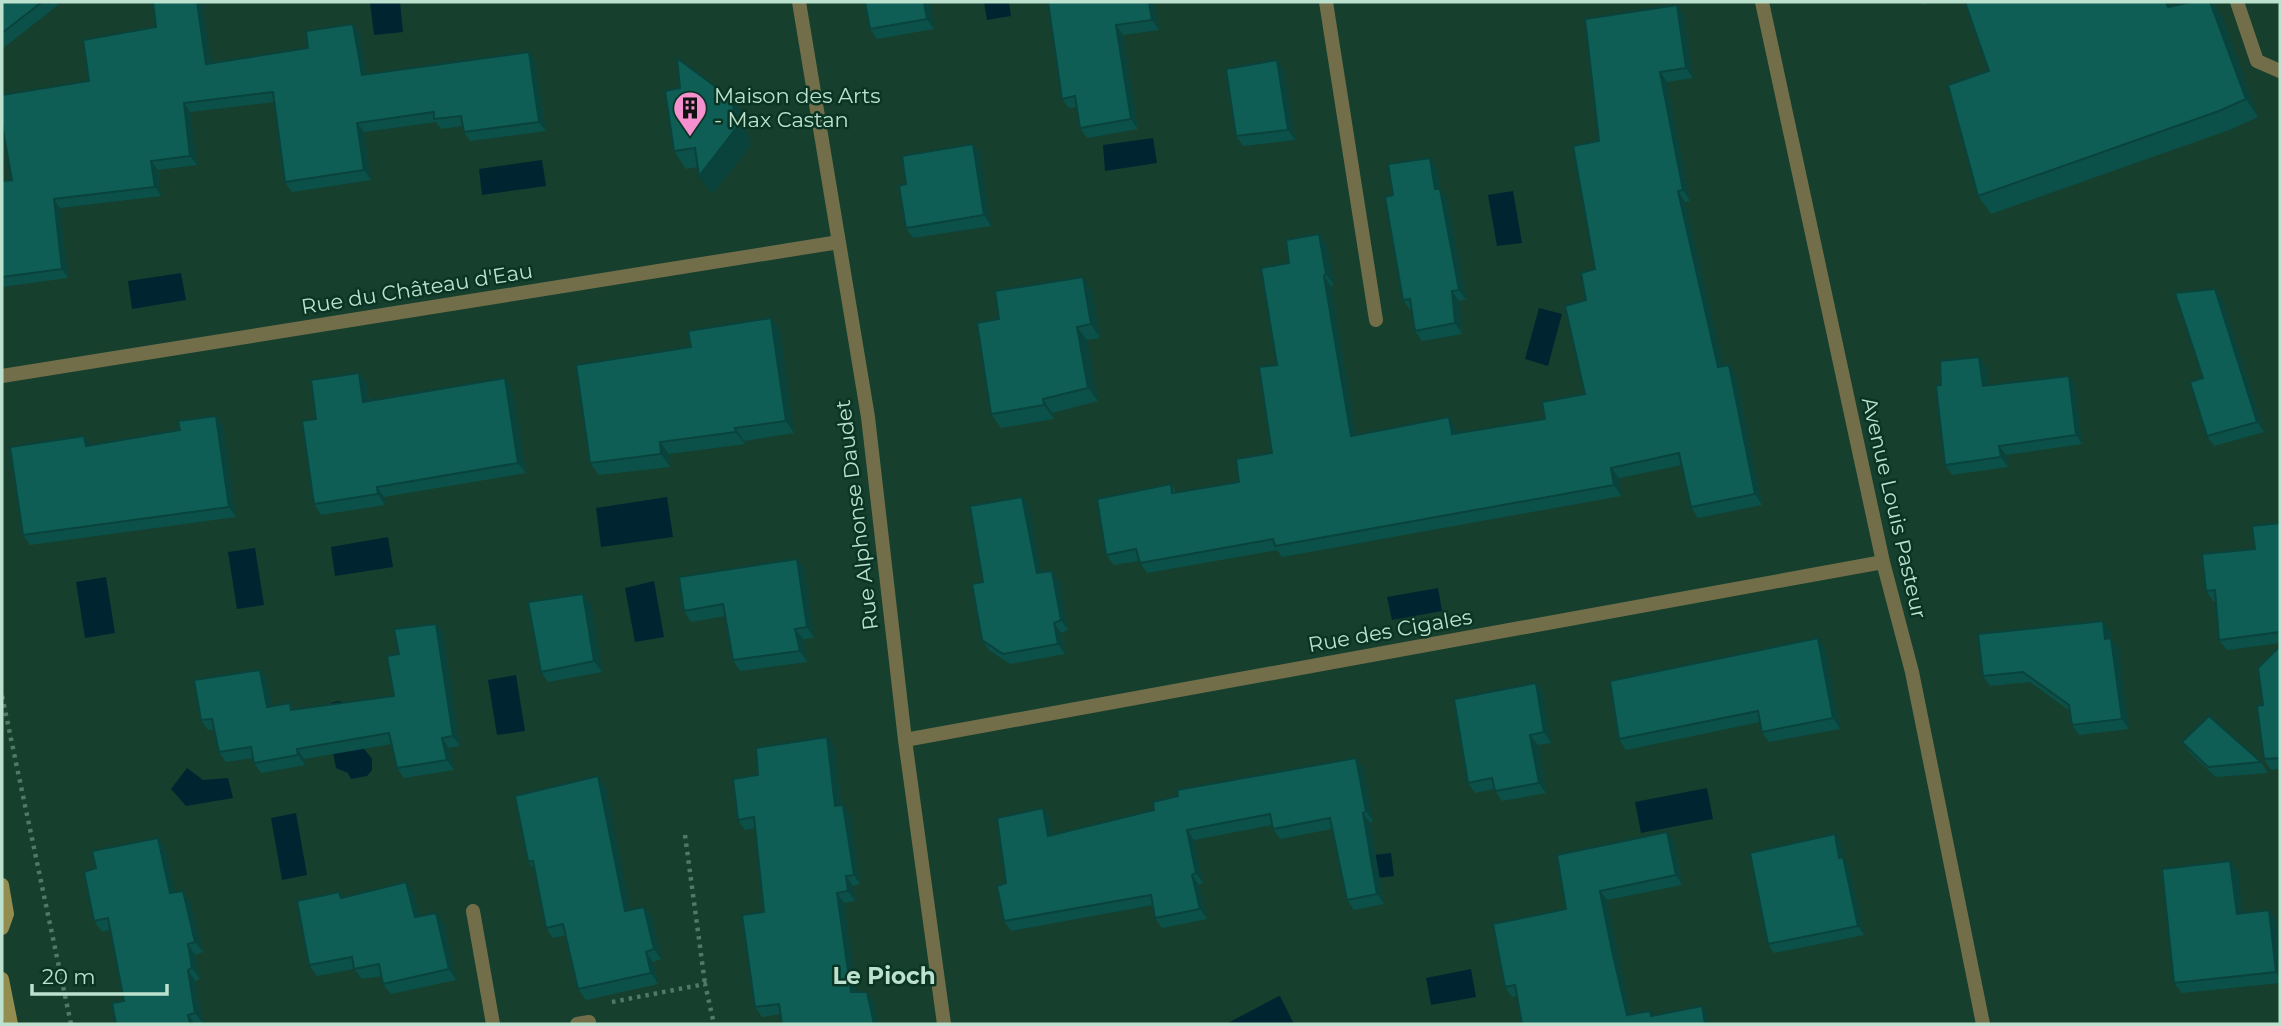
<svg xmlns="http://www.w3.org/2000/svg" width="2282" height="1026" viewBox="0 0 2282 1026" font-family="Montserrat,sans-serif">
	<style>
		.water { fill: #002531 }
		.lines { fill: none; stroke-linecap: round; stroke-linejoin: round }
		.path { stroke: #517967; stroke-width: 4.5; stroke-dasharray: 3.5 5; stroke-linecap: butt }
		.service { stroke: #726e49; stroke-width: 14 }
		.minor { stroke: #726e49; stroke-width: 14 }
		.secondary { stroke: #948d50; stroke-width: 14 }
		.wall { fill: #0c5149 }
		.shaded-wall { fill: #0a423c }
		.building { fill: #0e5e55; stroke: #0a423c; stroke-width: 2 }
		.labels { text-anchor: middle; stroke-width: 5; stroke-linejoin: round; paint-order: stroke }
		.poi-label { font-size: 21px; fill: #bce1ce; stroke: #0a3524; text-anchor: start }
		.street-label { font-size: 21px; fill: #bce1ce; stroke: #0a3524 }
		.neighbourhood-label { font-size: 23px; font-weight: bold; fill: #bce1ce; stroke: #0a3524 }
	</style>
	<rect width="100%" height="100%" fill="#163f2e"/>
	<!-- water -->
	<path class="water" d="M370,2H400L403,32L374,35Z
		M984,2H1009L1011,16L987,20Z
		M1153,138L1157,163L1105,171L1103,145Z
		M542,160L546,186L482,195L479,169Z
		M1513,191L1522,243L1497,246L1488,195Z
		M181,273L186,300L132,309L128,281Z
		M1539,308L1562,314L1548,366L1525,359Z
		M667,497L673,537L601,547L596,508Z
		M388,537L393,567L335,576L331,547Z
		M255,548L264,605L237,609L228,552Z
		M106,577L115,633L85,638L76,582Z
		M654,581L664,637L635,642L625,588Z
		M1438,588L1442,611L1392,620L1387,597Z
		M516,675L525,731L497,735L488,680Z
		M339,701L344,703L355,737L372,759V770L367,776L351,779L348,773L336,768L325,711L331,703Z
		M187,768L203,780L228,778L233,798L186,806L171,789Z
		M1707,788L1713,819L1641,833L1635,802Z
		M296,813L307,875L282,880L271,818Z
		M1391,853L1394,876L1343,882L1340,859Z
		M1471,969L1476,997L1431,1005L1426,978Z
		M1280,996L1294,1024H1226L1279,996Z"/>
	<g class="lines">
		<!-- path -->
		<path class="path" d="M2,696L71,1024
			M685,835L705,984
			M612,1002L705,984L714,1024"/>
		<!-- service -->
		<path class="service" d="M1326,2L1376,320
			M2237,2L2257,61L2280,71
			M577,1024L589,1022"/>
		<!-- minor -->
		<path class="minor" d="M799,2L868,417L905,740L944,1024
			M1762,2L1883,562L1912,672L1983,1024
			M2,376L839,242
			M905,740L1883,562
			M473,911L493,1024"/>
		<!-- secondary -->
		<path class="secondary" d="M2,885L7,914L2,928
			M2,979L11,1024"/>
	</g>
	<!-- wall -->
	<path class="wall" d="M2,2H56L58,5L2,49Z
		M153,2H202L211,64L308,48L359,33L367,75L529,52L535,61L546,131L470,141L464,132L463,126L441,129L436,122L364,132L371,180L292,192L285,182L274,102L190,112L197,165L158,170L161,196L60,208L68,278L2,287V181L12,180L89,81L156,27Z
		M930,2L934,29L877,39L870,29Z
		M1046,2H1154L1159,30L1123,35L1138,129L1087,138L1080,128L1077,107L1069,108L1062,99L1048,5Z
		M1921,2H1934L1923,5Z
		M2212,2L2222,16L2258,117L2232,129L1991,214L1978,196L1989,71L2172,6Z
		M1677,5L1684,16L1693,78L1667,82L1690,201L1685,202L1723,366L1729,365L1736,376L1762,505L1698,518L1691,507L1682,465L1619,478L1621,496L1282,557L1277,550L1147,573L1139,561L1114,565L1106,555L1171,484L1176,492L1239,482L1272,453L1277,365L1289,263L1327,245L1334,285L1331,286L1356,435L1456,428L1457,433L1545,419L1585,394L1586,300L1595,269L1599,141Z
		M1284,71L1295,140L1243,146L1236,136Z
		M680,88L732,99L745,117L750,146L712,194L698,167L686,169L674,151Z
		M973,144L980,154L991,226L913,238L906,228V184Z
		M1430,158L1437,169L1440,189L1447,199L1466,300L1459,301L1462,334L1422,341L1415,331L1411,310H1410L1403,300L1393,195Z
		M2215,289L2222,299L2264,432L2214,446L2207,436L2203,378Z
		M1092,291L1100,338L1087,340L1098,401L1052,413L1054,419L1001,428L991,414L999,319Z
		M771,318L780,331L794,433L744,441L745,444L669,454L670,467L599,475L590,463L691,347Z
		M1979,357L1986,367L1988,385H2075L2082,444L2006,455L2008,467L1952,475L1945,465L1941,385Z
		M359,373L366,383L369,401L512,388L526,473L384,497L385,505L321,515L314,504L316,419Z
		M216,416L223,426L236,517L30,545L23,535L84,436L90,445L180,430Z
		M1022,497L1029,507L1041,573L1059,581L1068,630L1061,633L1065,654L1010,664L989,650L982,640L983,582Z
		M2280,523V643L2227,650L2219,640L2216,601H2213L2206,591L2255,549Z
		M797,559L804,569L814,638L803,639L807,662L740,671L733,660L725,616L691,622L684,611Z
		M591,604L602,672L548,682L541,672Z
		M436,624L443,633L460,746L449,748L454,770L404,778L397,768L392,744L304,759L305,765L261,773L254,763L253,758L226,762L219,752L214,729L208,730L201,720L260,670L267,680L272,706L290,703L294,710L394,696L399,654Z
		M2110,631L2111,638L2118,648L2129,729L2079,735L2072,725L2070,711L2030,682L1990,686L1983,676Z
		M1818,638L1825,649L1840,729L1769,742L1762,732L1760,722L1626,750L1619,739Z
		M2280,646V769L2271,770L2264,759Z
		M1536,683L1543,693L1551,743L1538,745L1546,793L1502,801L1494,789L1475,793L1468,783Z
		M2182,742L2261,762L2268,773L2216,777L2190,753Z
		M834,747L841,805H843L850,815L860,884L853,886L855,901L844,903L856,992H867L874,1002L878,1024H782L781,1014L762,1017L755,1007L764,912L756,828L745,830L738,820L758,775Z
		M1363,768L1373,821L1370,823L1384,904L1354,910L1347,900L1332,829L1280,839L1273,829L1272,825L1194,840L1203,883L1199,885L1207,919L1162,928L1155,918L1153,905L1011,931L1004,921L1006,883L1043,808L1050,818L1053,835Z
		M606,787L630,910L644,907L652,917L661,959L653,962L658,984L586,1000L578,989L566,935L553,938L546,928L535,871L528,861Z
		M158,838L165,848L175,892L190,901L203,952L195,955L200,979L195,981L203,1023L198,1024H116L124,1001L111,929L102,932L94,921L96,868Z
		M1674,841L1682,885L1607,900L1619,960L1631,1014L1653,1016H1708L1522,1024L1517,996L1512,997L1505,987L1566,909Z
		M1841,843L1844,860L1849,866L1864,935L1774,953L1768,944Z
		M2230,861L2238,872L2242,913L2269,910L2276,920L2280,956V983L2182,993L2174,983Z
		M414,893L419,916L444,923L456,980L391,994L383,984L382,976L362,979L354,969L317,976L309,965L343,898Z"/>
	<!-- shaded-wall -->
	<path class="shaded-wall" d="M197,2H202L213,74L206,64Z
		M924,2H930L934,29L927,19Z
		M1149,2H1154L1159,30L1152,20Z
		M2166,2H2170L2181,25L2168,7Z
		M2210,2H2212L2222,16L2258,117L2246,99Z
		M1677,5L1684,16L1693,78L1686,68Z
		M353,24L359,33L369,85L362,75Z
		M1116,25L1123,35L1138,129L1131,119Z
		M529,52L535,61L546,131L539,122Z
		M1277,60L1284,71L1295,140L1288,130Z
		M1660,72L1667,82L1690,201L1683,190Z
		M732,99L745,117L750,146L712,194L699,176Z
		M184,103L190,112L197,165L190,156Z
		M357,123L364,132L371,180L364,170Z
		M973,144L980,154L991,226L984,215Z
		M1430,158L1437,169L1440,189L1447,199L1466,300L1459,290L1435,189Z
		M151,161L158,170L161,196L155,187Z
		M1678,191L1685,202L1726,378L1718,367Z
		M54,199L60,208L68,278L62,269Z
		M1319,234L1327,245L1334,285L1326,274Z
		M1324,276L1331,286L1358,447L1351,436Z
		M1083,277L1092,291L1100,338L1091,324Z
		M2215,289L2222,299L2264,432L2257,422Z
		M1452,291L1459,301L1462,334L1455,323Z
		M771,318L780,331L794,433L786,421Z
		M1077,327L1087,340L1098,401L1088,388Z
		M1979,357L1986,367L1990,395L1983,386Z
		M1729,365L1736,376L1762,505L1755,494Z
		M359,373L366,383L370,412L363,402Z
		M2069,376L2075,385L2082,444L2076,435Z
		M505,378L512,388L526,473L518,463Z
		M1043,399L1052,413L1054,419L1044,405Z
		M216,416L223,426L236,517L229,507Z
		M1449,417L1456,428L1459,444L1452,434Z
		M735,428L744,441L745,444L736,432Z
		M84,436L91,446H86Z
		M660,442L669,454L670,467L661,454Z
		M1999,446L2006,455L2008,467L2001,457Z
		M1611,468L1619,478L1621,496L1614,485Z
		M377,487L384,497L385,505L378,494Z
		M1022,497L1029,507L1043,583L1037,573Z
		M797,559L804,569L814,638L807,627Z
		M1052,571L1059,581L1068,630L1061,620Z
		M583,594L591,604L602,672L594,661Z
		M2103,621L2110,631L2111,638L2118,648L2129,729L2122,719L2105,639Z
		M1054,623L1061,633L1065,654L1058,644Z
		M436,624L443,633L460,746L453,736Z
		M795,629L803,639L807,662L800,651Z
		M1818,638L1825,649L1840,729L1833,718Z
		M260,670L267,680L274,717L267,707Z
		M1536,683L1543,693L1551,743L1544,732Z
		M1530,735L1538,745L1546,793L1539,783Z
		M827,737L834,747L842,816L835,806Z
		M442,738L449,748L454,770L447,760Z
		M297,749L304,759L305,765L298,755Z
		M1356,758L1363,768L1373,821L1366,811Z
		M598,776L606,787L633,921L625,911Z
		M843,805L850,815L860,884L854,875Z
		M1043,808L1050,818L1055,846L1048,836Z
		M1363,813L1370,823L1384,904L1377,894Z
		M1187,830L1194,840L1203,883L1196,873Z
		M1667,832L1674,841L1682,885L1676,875Z
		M1835,834L1841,843L1844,860L1849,866L1864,935L1858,926L1839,858Z
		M158,838L165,848L178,904L170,893Z
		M2230,861L2238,872L2244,924L2237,914Z
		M1192,875L1199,885L1207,919L1200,909Z
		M846,876L853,886L855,901L848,891Z
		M406,882L414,893L422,928L415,917Z
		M183,891L190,901L203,952L195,942Z
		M1600,891L1607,900L1619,960L1633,1024L1627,1015L1612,951Z
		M837,893L844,903L858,1002L851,992Z
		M644,907L652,917L661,959L654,949Z
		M2269,910L2276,920L2280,956V978L2276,972Z
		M436,913L444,923L456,980L449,969Z
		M188,944L195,955L200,979L192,968Z
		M646,952L653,962L658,984L651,973Z
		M188,970L195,981L203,1023L195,1013Z
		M867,992L874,1002L878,1024H874Z
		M1702,1006L1708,1016L1710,1024H1705Z
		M188,1015L195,1024H190Z"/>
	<!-- building -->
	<path class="building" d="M2,2H42L2,33Z
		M153,2H197L206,64L308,48L306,31L353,24L362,75L529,52L539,122L464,132L461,116L434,119V112L357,123L364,170L285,182L273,92L184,103L190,156L151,161L155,187L54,199L62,269L2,277V181L12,180L2,124V95L89,81L83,40L156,27Z
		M865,2H924L927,19L870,29Z
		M1048,2H1149L1152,20L1116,25L1131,119L1080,128L1075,96L1062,99Z
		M1965,2H2166L2168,7L2191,2H2210L2246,99L2219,111L1978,196L1948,85L1989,71Z
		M1677,5L1686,68L1660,72L1683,190L1678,191L1718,367L1729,365L1755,494L1691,507L1679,453L1611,468L1614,485L1275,546L1273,539L1140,563L1136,549L1106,555L1097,499L1171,484L1172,493L1239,482L1236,459L1272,453L1259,367L1277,365L1261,268L1289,263L1286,240L1319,234L1326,274L1324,276L1351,436L1449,417L1452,434L1545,419L1542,402L1585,394L1565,306L1586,300L1581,273L1595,269L1573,146L1599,141L1585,19Z
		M677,58L732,99L737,127L699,176L695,148L674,151L665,91L680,88Z
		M1277,60L1288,130L1236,136L1226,69Z
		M973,144L984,215L906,228L899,186L906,184L902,156Z
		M1430,158L1435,189H1440L1459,290L1452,291L1455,323L1415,331L1410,299L1403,300L1385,197L1393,195L1388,164Z
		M1083,277L1091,324L1077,327L1088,388L1043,399L1044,405L991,414L977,323L999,319L995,291Z
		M2215,289L2257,422L2207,436L2190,382L2203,378L2175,293Z
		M771,318L786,421L735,428L736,432L660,442L661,454L590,463L576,365L691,347L688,331Z
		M1979,357L1983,386L2069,376L2076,435L1999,446L2001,457L1945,465L1936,386L1941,385L1940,361Z
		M359,373L363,402L505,378L518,463L377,487L378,494L314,504L302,421L316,419L311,380Z
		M216,416L229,507L23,535L10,447L84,436L86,446L180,430L178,421Z
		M1022,497L1037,573L1052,571L1061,620L1054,623L1058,644L1003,654L982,640L972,584L983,582L970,506Z
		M2280,523V632L2219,640L2215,590L2206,591L2202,554L2255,549L2252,526Z
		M797,559L807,627L795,629L800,651L733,660L723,604L684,611L679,577Z
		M583,594L594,661L541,672L528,602Z
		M2103,621L2105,639L2111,638L2122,719L2072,725L2069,705L2023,672L1983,676L1978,634Z
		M436,624L453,736L442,738L447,760L397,768L389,733L297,749L298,755L254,763L251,747L219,752L212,719L201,720L194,680L260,670L267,707L290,703L291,710L394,696L387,656L399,654L394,629Z
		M1818,638L1833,718L1762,732L1758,711L1619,739L1610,681Z
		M2280,646V758L2264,759L2257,706L2263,705L2258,668Z
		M1536,683L1544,732L1530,735L1539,783L1495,791L1492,778L1468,783L1454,699Z
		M2209,716L2261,762L2208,767L2182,742Z
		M827,737L835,806L843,805L854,875L846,876L848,891L837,893L851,992H867L874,1024H782L779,1004L755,1007L742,915L764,912L754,817L738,820L733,779L758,775L756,748Z
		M1356,758L1366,811L1363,813L1377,894L1347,900L1330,818L1273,829L1270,814L1187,830L1196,873L1192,875L1200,909L1155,918L1151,895L1004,921L997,886L1006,883L997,818L1043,808L1048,836L1154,810L1153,802L1178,796L1177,790Z
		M598,776L625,911L644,907L654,949L646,952L651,973L578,989L563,924L546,928L533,861H528L515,796Z
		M1667,832L1676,875L1600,891L1612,951L1627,1015L1650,1011L1651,1016L1702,1006L1705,1024H1522L1515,985L1505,987L1493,924L1566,909L1557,855Z
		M1835,834L1839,858L1843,857L1858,926L1768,944L1750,853Z
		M158,838L170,893L183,891L195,942L188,944L192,968L188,970L195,1013L188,1015L190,1024H116L112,1003L124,1001L108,918L94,921L84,872L96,868L92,851Z
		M2230,861L2237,914L2269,910L2276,972L2174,983L2162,869Z
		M406,882L415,917L436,913L449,969L383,984L379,964L354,969L352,957L309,965L297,901L339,892L341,898Z"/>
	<!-- icons -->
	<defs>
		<g id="building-pin" transform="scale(1.75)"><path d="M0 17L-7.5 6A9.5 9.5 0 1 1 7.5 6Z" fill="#f690cf" stroke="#0a3524"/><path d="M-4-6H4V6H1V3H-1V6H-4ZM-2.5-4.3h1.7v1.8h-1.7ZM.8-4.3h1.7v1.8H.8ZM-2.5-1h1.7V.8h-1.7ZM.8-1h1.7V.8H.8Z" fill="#111"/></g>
	</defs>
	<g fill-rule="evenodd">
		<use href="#building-pin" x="690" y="108"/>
	</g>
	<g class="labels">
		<!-- poi labels -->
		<g class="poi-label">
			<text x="714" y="103">Maison des Arts<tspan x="714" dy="24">- Max Castan</tspan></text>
		</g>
		<!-- street labels -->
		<g class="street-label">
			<text transform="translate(417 289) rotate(-9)" y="7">Rue du Château d'Eau</text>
			<text transform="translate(1894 508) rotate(77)" y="7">Avenue Louis Pasteur</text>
			<text transform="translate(857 515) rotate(-97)" y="7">Rue Alphonse Daudet</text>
			<text transform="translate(1390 631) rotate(-10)" y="7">Rue des Cigales</text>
		</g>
		<!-- neighbourhood labels -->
		<g class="neighbourhood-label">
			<text x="884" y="984">Le Pioch</text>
		</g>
	</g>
	<!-- border -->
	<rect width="2282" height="1026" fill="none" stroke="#bce1ce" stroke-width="7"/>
	<!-- scale -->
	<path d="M32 984v10h135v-10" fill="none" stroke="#bce1ce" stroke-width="3.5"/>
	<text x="42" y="984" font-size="21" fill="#bce1ce" stroke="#0a3524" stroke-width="5" paint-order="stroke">20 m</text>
</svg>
